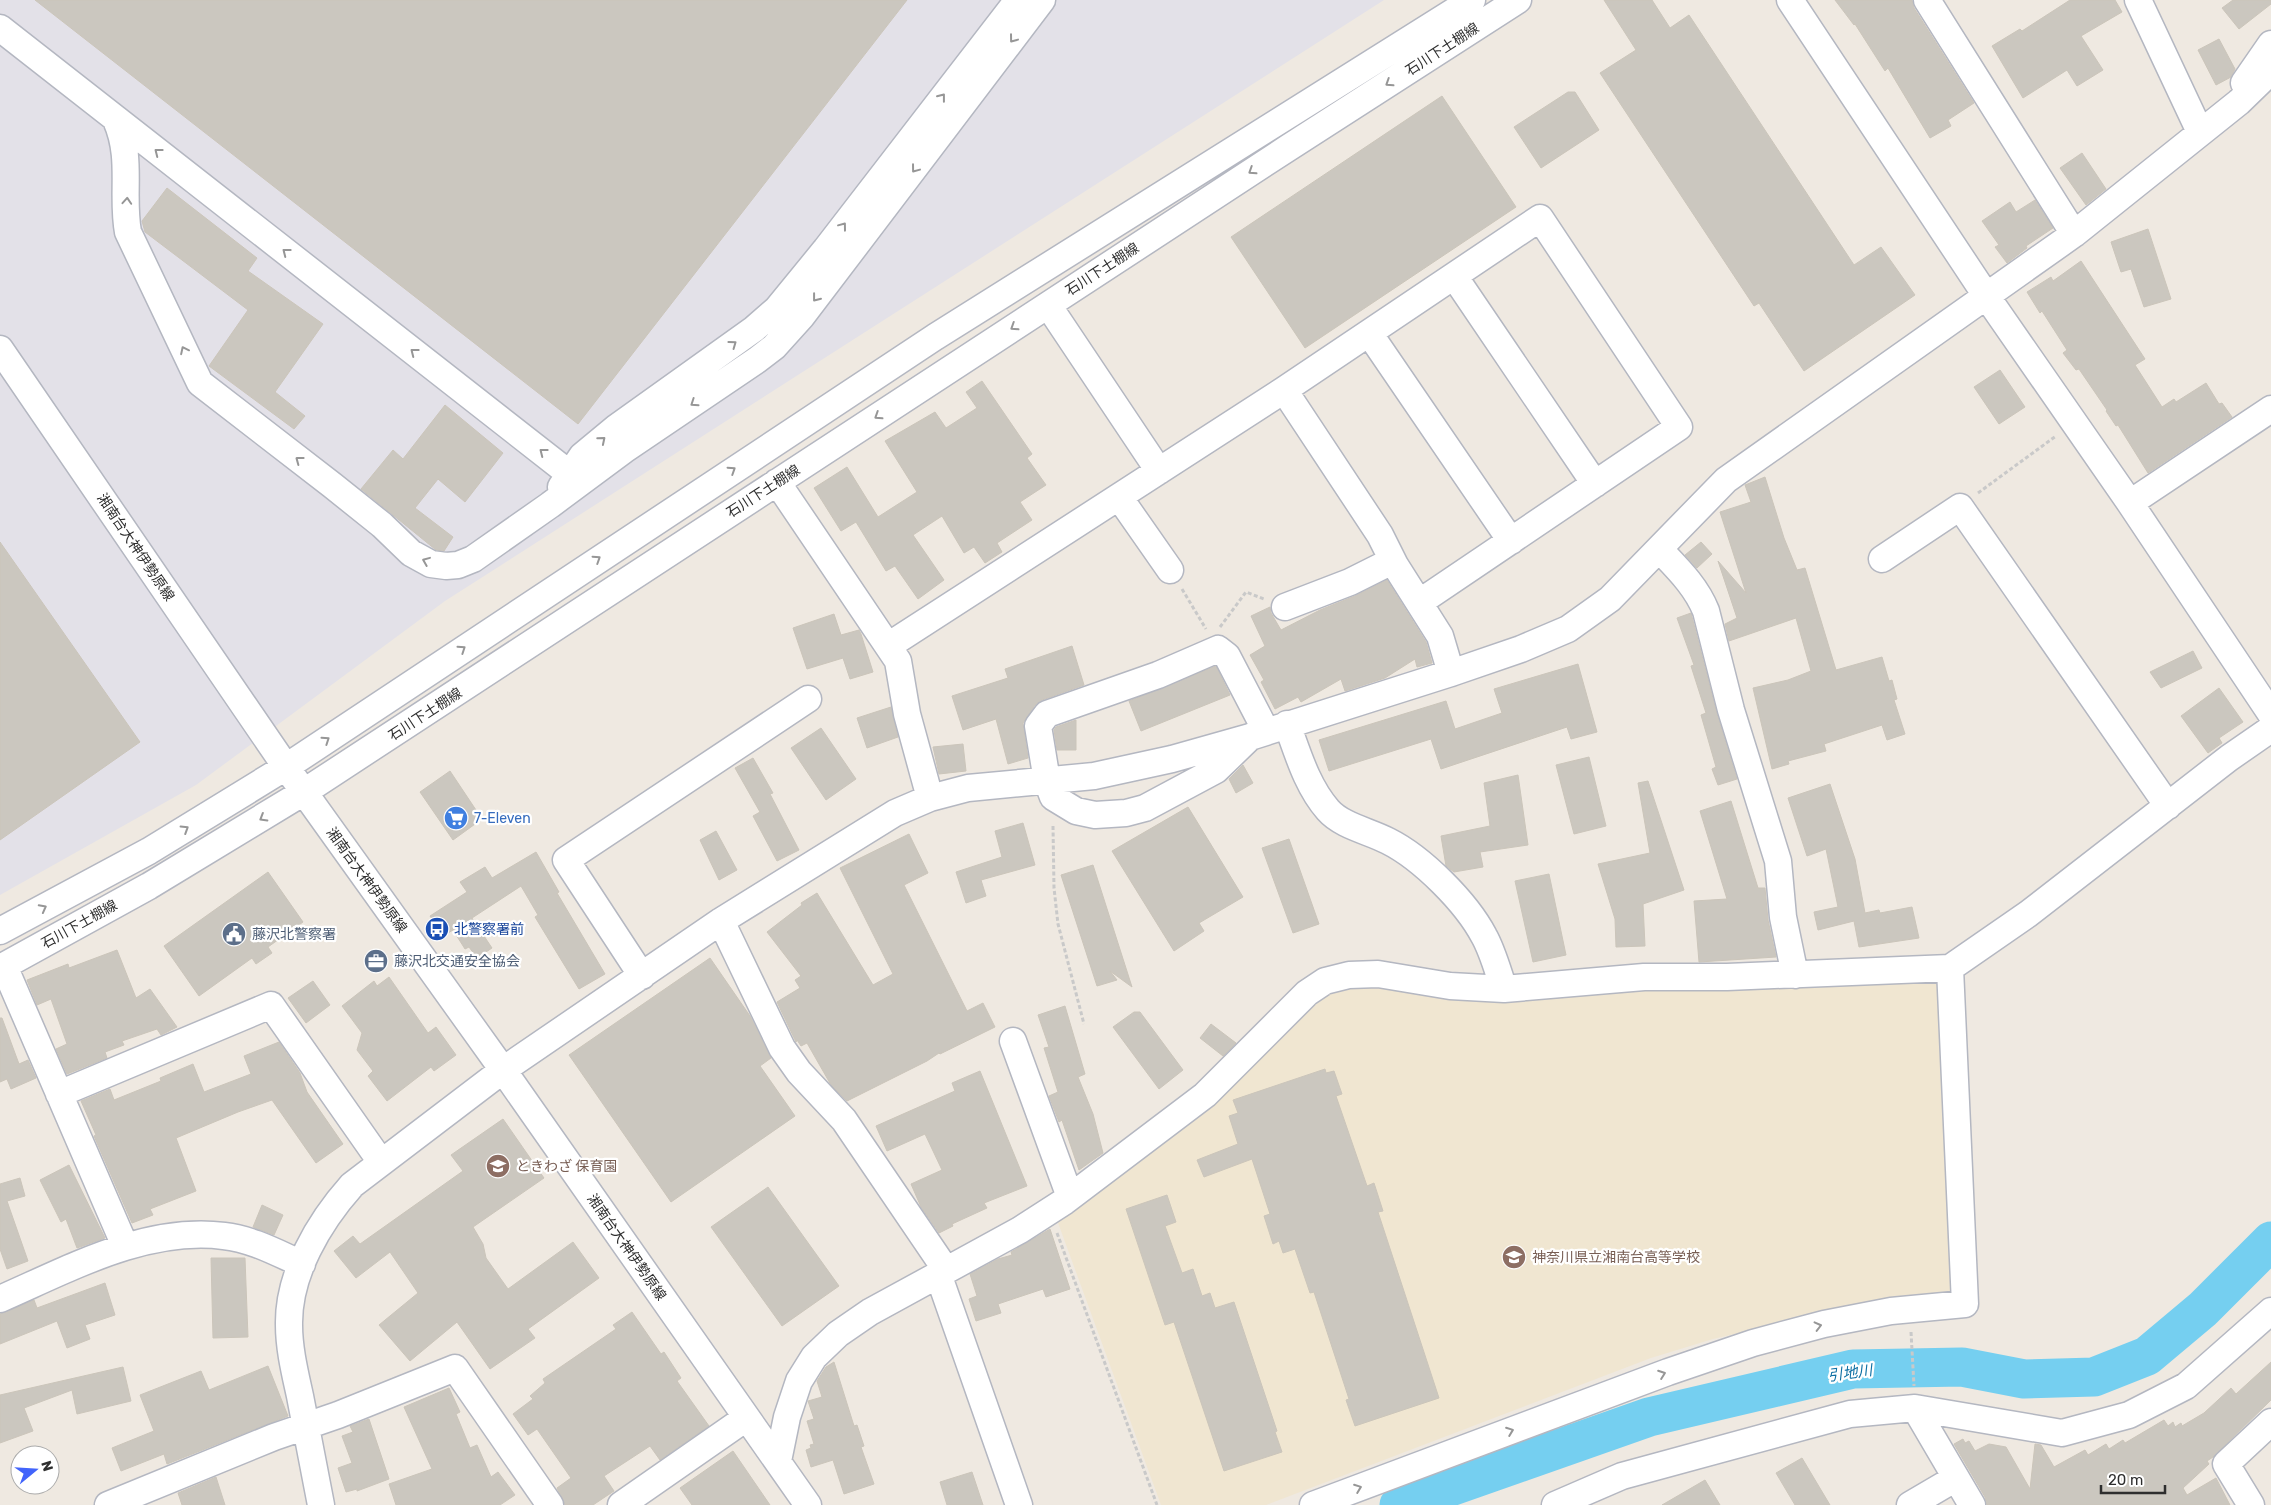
<svg xmlns="http://www.w3.org/2000/svg" width="2271" height="1505" viewBox="0 0 2271 1505" font-family="Rubik,'Noto Sans JP',sans-serif">
	<style>
		.industrial { fill: #e3e1e8 }
		.education { fill: #f0e6d1 }
		.lines { fill: none; stroke-linecap: round; stroke-linejoin: round }
		.river { stroke: #75cff0; stroke-width: 39 }
		.building { fill: #cbc7bf; stroke: #cbc5ba }
		.minor-casing { stroke: #b4b7c1; stroke-width: 29 }
		.path { stroke: #c9c9c9; stroke-width: 3; stroke-dasharray: 4 2.5; stroke-linecap: butt }
		.minor { stroke: #fff; stroke-width: 26 }
		.oneway { stroke: #969696 }
		.labels { text-anchor: middle; stroke-width: 4.5; stroke-linejoin: round; paint-order: stroke }
		.street-label { font-size: 14px; fill: #2e2e2e; stroke: #fff }
		.shop-label { font-size: 14px; fill: #366cbe; stroke: #fff; text-anchor: start }
		.transit-label { font-size: 14px; fill: #164399; stroke: #fff; text-anchor: start }
		.service-label { font-size: 14px; fill: #4e5e75; stroke: #fff; text-anchor: start }
		.education-label { font-size: 14px; fill: #785e54; stroke: #fff; text-anchor: start }
		.water-label { font-size: 15px; font-style: italic; fill: #0d6fa3; stroke: #fff }
	</style>
	<rect width="100%" height="100%" fill="#efe9e1"/>
	<!-- industrial -->
	<path class="industrial" d="M0,0H1384L445,601L196,785L0,895Z"/>
	<!-- education -->
	<path class="education" d="M1940,973L1960,1294L1835,1311L1713,1339L1651,1358L1266,1505H1161L1057,1220L1189,1124L1245,1075L1309,1005L1348,979Z"/>
	<g class="lines">
		<!-- river -->
		<path class="river" d="M1399,1505L1649,1417L1853,1369L1962,1367L2024,1379L2094,1377L2147,1356L2203,1309L2271,1241"/>
	</g>
	<!-- building -->
	<path class="building" d="M35,0H907L578,424Z
		M1604,0H1652L1670,28L1689,15L1854,265L1881,247L1915,295L1804,371L1759,303L1754,306L1600,73L1636,50Z
		M1835,0H1912L1914,8L1974,103L1948,120L1951,126L1930,138L1888,68L1885,71L1855,24L1854,25Z
		M2070,0H2115L2122,12L2081,36L2103,70L2077,86L2067,70L2023,98L1992,46L2020,29L2022,31Z
		M2233,0H2271V4L2239,29L2222,8Z
		M2219,39L2235,69L2231,77L2216,85L2198,50Z
		M1568,92H1575L1599,130L1541,168L1514,127Z
		M1442,96L1516,207L1305,348L1231,237Z
		M2082,153L2106,189L2086,205L2060,168Z
		M167,188L257,258L248,271L323,324L275,392L305,416L294,429L209,366L248,310L145,232L142,221Z
		M2035,200L2053,228L2026,246L2027,248L2007,263L1995,247L1999,245L1982,221L2010,202L2016,212Z
		M2148,229L2171,299L2144,307L2131,269L2121,272L2111,242Z
		M2081,261L2145,359L2135,365L2162,407L2174,399L2176,402L2206,383L2219,404L2222,403L2232,417L2148,473L2118,425L2116,426L2106,411L2107,410L2079,369L2076,370L2063,353L2067,350L2042,311L2040,313L2027,292L2051,277L2053,281Z
		M2000,370L2025,407L1999,424L1974,387Z
		M982,381L1032,454L1027,458L1046,485L1020,502L1032,520L997,543L1002,552L985,563L974,547L964,553L942,516L913,535L944,580L918,599L895,566L886,571L856,522L841,531L814,488L847,467L878,517L917,492L885,441L935,412L946,428L977,408L966,392Z
		M445,405L503,453L465,502L438,479L415,508L453,537L444,551L436,550L361,489L393,450L403,459Z
		M1765,477L1784,538L1797,570L1805,568L1836,670L1882,657L1889,681L1892,680L1897,699L1894,700L1905,734L1887,740L1882,725L1824,744L1826,751L1788,761L1789,764L1772,769L1753,688L1788,680L1811,671L1796,618L1729,641L1725,624L1737,618L1718,561L1746,593L1720,512L1751,502L1745,485Z
		M0,542L140,742L0,840Z
		M1701,542L1712,554L1697,568L1685,555Z
		M1387,580L1426,642L1432,663L1417,667L1415,659L1385,678L1345,691L1341,679L1301,702L1298,697L1275,709L1261,682L1264,680L1250,655L1265,646L1251,616L1270,607L1271,613L1281,630L1320,610L1355,596Z
		M1691,613L1717,714L1737,779L1718,785L1712,769L1716,767L1701,715L1706,713L1691,666L1694,665L1677,618Z
		M834,614L841,635L859,630L861,634L873,672L850,679L843,658L807,669L793,628Z
		M1072,646L1084,685L1042,700L1035,705L1023,723L1028,758L1008,764L996,719L963,730L952,696L1008,678L1005,669Z
		M2193,651L2202,668L2161,688L2150,672Z
		M1578,664L1597,732L1571,739L1567,727L1441,769L1431,739L1329,771L1319,740L1446,701L1455,729L1502,713L1494,689Z
		M1216,666L1230,695L1141,731L1129,701Z
		M2219,688L2243,722L2219,738L2222,743L2208,753L2181,716Z
		M891,707L898,737L867,748L857,718Z
		M1076,720V750H1057L1054,730L1056,727Z
		M821,728L856,779L826,800L791,748Z
		M963,744L966,771L939,774L933,747Z
		M1589,757L1606,826L1574,834L1556,765Z
		M753,758L773,793L770,794L799,850L777,861L753,816L760,812L735,768Z
		M1243,765L1253,783L1236,793L1229,779Z
		M450,771L482,819L453,840L420,792Z
		M1518,775L1528,845L1480,852L1483,867L1454,872L1446,866L1441,836L1490,826L1484,783Z
		M1648,781L1684,890L1643,904L1645,946L1616,947L1615,919L1598,864L1650,853L1638,783Z
		M1830,784L1855,859L1865,913L1879,910L1880,913L1912,907L1919,938L1859,947L1854,921L1818,930L1814,912L1838,907L1826,849L1807,856L1788,798Z
		M1731,801L1758,888H1765L1768,920L1776,957L1699,962L1694,901L1727,899L1700,811Z
		M1188,807L1243,897L1199,923L1204,931L1174,951L1112,851Z
		M1023,823L1035,865L981,880L986,896L966,903L956,872L1002,857L995,831Z
		M716,831L737,870L719,880L700,840Z
		M909,834L928,873L904,885L967,1011L983,1003L995,1027L940,1054L939,1053L927,1061L847,1101L831,1085L807,1043L801,1046L797,1040L796,1042L777,1002L800,988L795,980L801,976L767,932L802,905L801,903L817,893L873,985L893,974L840,868Z
		M1289,839L1319,924L1293,933L1262,848Z
		M536,852L559,892L557,893L605,974L579,989L535,917L538,915L521,886L472,918L492,948L477,958L469,947L465,949L453,930L443,936L430,916L467,892L460,882L485,867L492,878Z
		M1093,865L1132,987L1110,971L1117,980L1097,986L1061,875Z
		M268,872L303,922L268,947L272,953L256,964L252,958L199,996L164,946Z
		M1549,874L1566,955L1533,962L1515,881Z
		M117,950L136,998L150,989L177,1027L161,1035L157,1029L122,1041L124,1045L105,1052L107,1058L67,1074L56,1049L67,1044L51,999L37,1005L27,980L68,964L69,968Z
		M710,958L750,1016L771,1058L760,1066L795,1116L671,1202L569,1055Z
		M389,977L428,1033L436,1027L456,1055L434,1071L431,1067L387,1101L368,1076L373,1071L357,1050L362,1033L342,1006L374,981L377,986Z
		M313,981L330,1005L306,1023L288,998Z
		M1065,1006L1085,1074L1078,1077L1093,1114L1103,1153L1079,1170L1062,1120L1059,1122L1049,1096L1058,1092L1044,1048L1049,1047L1038,1015Z
		M1134,1012H1140L1183,1070L1159,1089L1113,1027Z
		M0,1018H2L19,1064L28,1060L36,1078L11,1089L7,1079L0,1082Z
		M1211,1024L1236,1043L1223,1056L1200,1038Z
		M279,1042L300,1073L307,1092L343,1144L316,1163L272,1100L238,1112L176,1138L196,1191L150,1209L153,1215L132,1223L94,1136L96,1135L81,1101L110,1089L114,1100L161,1081L160,1078L193,1064L204,1092L251,1074L244,1056Z
		M1325,1069L1326,1073L1334,1071L1342,1094L1336,1096L1367,1186L1374,1183L1383,1211L1378,1212L1439,1398L1355,1426L1346,1400L1349,1399L1314,1292L1310,1293L1295,1249L1283,1253L1279,1241L1273,1244L1264,1216L1270,1214L1252,1159L1204,1177L1197,1160L1238,1144L1229,1116L1238,1113L1233,1100Z
		M980,1071L1027,1186L984,1203L987,1208L952,1224L953,1226L939,1233L921,1207L911,1184L942,1170L925,1134L887,1151L876,1126L955,1091L952,1083Z
		M503,1119L544,1178L473,1227L483,1244L486,1258L508,1289L573,1242L599,1278L528,1329L535,1338L490,1369L457,1322L410,1361L379,1325L418,1293L390,1252L356,1278L334,1251L353,1236L360,1244L463,1171L451,1155Z
		M69,1165L105,1238L77,1248L66,1219L61,1222L40,1180Z
		M20,1178L25,1196L7,1201L28,1261L7,1269L0,1249V1184Z
		M768,1187L839,1286L782,1326L711,1227Z
		M1167,1195L1176,1222L1165,1226L1182,1273L1193,1269L1202,1296L1210,1293L1215,1308L1234,1302L1277,1431L1275,1432L1282,1452L1224,1471L1174,1322L1165,1325L1126,1209Z
		M262,1205L283,1215L274,1235L253,1227Z
		M1050,1229L1070,1289L1046,1297L1043,1289L998,1304L1001,1313L976,1321L969,1299L977,1296L970,1274L998,1259L1012,1255L1011,1252Z
		M211,1258H245L248,1337L213,1338Z
		M105,1283L115,1315L85,1325L90,1339L67,1348L57,1321L0,1344V1314L34,1300L37,1308Z
		M632,1312L661,1354L664,1352L681,1378L677,1381L709,1426L660,1460L650,1446L604,1476L614,1491L593,1505H565L557,1488L571,1478L537,1429L528,1435L513,1414L533,1399L530,1396L545,1383L543,1379L616,1329L613,1325Z
		M834,1362L854,1426L857,1425L864,1446L861,1447L874,1484L844,1494L833,1460L811,1467L806,1450L811,1448L810,1445L814,1444L807,1421L814,1419L808,1401L822,1397L817,1381L826,1367Z
		M2271,1362V1400L2213,1457L2207,1461L2209,1464L2183,1488L2187,1495L2216,1478L2230,1505H1987L1985,1497L1954,1444L1963,1439L1965,1443L1969,1441L1975,1451L1989,1444L2006,1447L2030,1489L2035,1444L2041,1445L2054,1467L2085,1450L2088,1455L2106,1444L2109,1449L2123,1440L2125,1443L2164,1420L2168,1426L2173,1422L2175,1427L2181,1423L2182,1426L2204,1413L2231,1388L2236,1394Z
		M268,1366L288,1416L167,1464L164,1454L121,1471L112,1448L154,1431L140,1395L201,1371L209,1390Z
		M123,1367L131,1401L77,1414L72,1390L24,1408L33,1431L0,1443V1395Z
		M449,1388L460,1412L456,1414L470,1448L477,1445L491,1477L498,1472L515,1495L500,1505H396L389,1484L432,1469L404,1407Z
		M369,1419L389,1479L357,1491V1489L346,1492L338,1468L352,1463L342,1436L353,1432L350,1426Z
		M733,1451L770,1505H692L680,1488Z
		M1802,1458L1830,1505H1795L1776,1473Z
		M972,1472L983,1505H947L940,1482Z
		M216,1477L225,1505H182L178,1493Z
		M1705,1480L1720,1505H1662Z"/>
	<g class="lines">
		<!-- minor casing -->
		<g class="minor-casing">
			<path id="minor" d="M1790,0L1987,297L2130,503L2271,714
				M1927,0L2074,234
				M2138,0L2200,132
				M0,28L580,482
				M2244,83L2271,44
				M116,120C133,158 121,195 128,232L200,383L332,485L382,525L411,553L431,564L446,566L458,565L473,559L550,505L624,450L757,360L774,347L802,316L1042,0
				M1454,276L1595,484
				M1048,305L1159,471
				M1369,333L1511,541
				M0,349L286,767L503,1070L808,1505
				M1284,390L1380,535L1395,565
				M777,482L898,661L907,714L930,798
				M561,487L582,456L617,427L754,329L777,309L826,249L1018,0
				M1119,497L1170,570
				M2130,503L2271,409
				M1659,549C1677,568 1696,586 1706,611L1731,710L1778,861L1783,917L1795,975
				M1882,559L1960,507L2168,806
				M1285,607L1350,582L1386,564L1395,565L1440,636L1451,673
				M888,646L1284,390L1540,218L1679,427L1420,602
				M1287,724C1298,754 1307,786 1328,810C1342,826 1369,831 1388,841C1422,858 1466,902 1484,936C1493,952 1498,972 1504,989
				M1248,739L1216,770L1145,808L1126,813L1095,815L1076,811L1053,797L1047,781L1038,726L1047,714L1158,675L1218,649L1227,656L1266,731
				M721,921L782,1048L799,1072L844,1120L946,1270
				M0,931L149,851L286,767L935,337L1472,0
				M4,966L125,1246
				M0,968L149,886L304,792L1288,148L1518,0
				M642,976L566,860L808,699
				M1013,1041L1070,1197
				M59,1094L271,1005L381,1162
				M936,1276L942,1285L1019,1505
				M0,1299C69,1269 146,1226 224,1236C252,1239 277,1253 302,1264
				M1915,1408L1972,1505
				M778,1461L787,1417L799,1381L814,1357L838,1334L870,1312L1020,1230L1065,1201L1205,1095L1307,993L1325,981L1349,975L1378,974L1450,986L1504,989L1644,977H1727L1950,968L2028,914L2229,758L2271,729
				M108,1505L274,1437L338,1415L455,1368L550,1505
				M321,1505C314,1469 307,1433 300,1396C295,1373 289,1349 289,1325C288,1274 319,1222 352,1185L503,1070L721,921L895,813L930,798L968,788L1094,776L1172,759L1250,737L1451,673L1521,649L1568,629L1610,599L1726,480L2074,234L2239,102L2271,71
				M621,1505L746,1418
				M1313,1505L1668,1372L1753,1343L1824,1324L1891,1311L1965,1304L1950,968
				M1555,1505L1622,1476L1850,1414L1915,1408L2062,1433L2129,1415L2186,1386L2271,1311
				M1910,1505L1956,1478
				M2251,1505L2226,1464L2271,1422"/>
		</g>
		<!-- path -->
		<path class="path" d="M1978,493L2056,436
			M1182,589L1206,629
			M1220,627L1246,592L1264,599
			M1053,826L1054,888L1058,924L1084,1024
			M1057,1233L1157,1505
			M1911,1332L1914,1386"/>
		<!-- minor -->
		<use href="#minor" class="minor"/>
	</g>
	<!-- one-way arrows -->
	<defs><path id="oneway-chevron" d="M-2-3.5L2.5 0L-2 3.5" fill="none" stroke-width="1.6" stroke-linecap="round" stroke-linejoin="round" transform="scale(1.25)"/></defs>
	<g class="oneway">
		<use href="#oneway-chevron" transform="translate(1013 39) rotate(127)"/>
		<use href="#oneway-chevron" transform="translate(1389 83) rotate(147)"/>
		<use href="#oneway-chevron" transform="translate(942 97) rotate(-52)"/>
		<use href="#oneway-chevron" transform="translate(158 152) rotate(-142)"/>
		<use href="#oneway-chevron" transform="translate(915 169) rotate(127)"/>
		<use href="#oneway-chevron" transform="translate(1252 171) rotate(147)"/>
		<use href="#oneway-chevron" transform="translate(127 201) rotate(-86)"/>
		<use href="#oneway-chevron" transform="translate(843 226) rotate(-53)"/>
		<use href="#oneway-chevron" transform="translate(286 252) rotate(-142)"/>
		<use href="#oneway-chevron" transform="translate(816 298) rotate(128)"/>
		<use href="#oneway-chevron" transform="translate(1014 327) rotate(147)"/>
		<use href="#oneway-chevron" transform="translate(733 344) rotate(-36)"/>
		<use href="#oneway-chevron" transform="translate(184 350) rotate(-116)"/>
		<use href="#oneway-chevron" transform="translate(414 352) rotate(-142)"/>
		<use href="#oneway-chevron" transform="translate(694 403) rotate(146)"/>
		<use href="#oneway-chevron" transform="translate(878 416) rotate(147)"/>
		<use href="#oneway-chevron" transform="translate(602 440) rotate(-40)"/>
		<use href="#oneway-chevron" transform="translate(543 452) rotate(-142)"/>
		<use href="#oneway-chevron" transform="translate(299 460) rotate(-143)"/>
		<use href="#oneway-chevron" transform="translate(732 470) rotate(-33)"/>
		<use href="#oneway-chevron" transform="translate(597 559) rotate(-33)"/>
		<use href="#oneway-chevron" transform="translate(426 561) rotate(-158)"/>
		<use href="#oneway-chevron" transform="translate(462 649) rotate(-34)"/>
		<use href="#oneway-chevron" transform="translate(326 740) rotate(-34)"/>
		<use href="#oneway-chevron" transform="translate(263 818) rotate(149)"/>
		<use href="#oneway-chevron" transform="translate(185 829) rotate(-32)"/>
		<use href="#oneway-chevron" transform="translate(43 908) rotate(-28)"/>
		<use href="#oneway-chevron" transform="translate(1818 1326) rotate(-14)"/>
		<use href="#oneway-chevron" transform="translate(1662 1374) rotate(-20)"/>
		<use href="#oneway-chevron" transform="translate(1510 1431) rotate(-21)"/>
		<use href="#oneway-chevron" transform="translate(1358 1488) rotate(-21)"/>
	</g>
	<!-- icons -->
	<defs>
		<g id="supermarket-disc" transform="scale(1.25)"><circle r="9.5" fill="#3f7fe0" stroke="#fff"/><path d="M-6-5.5h2.5l.6 2H6L4.5 2H-2.5L-4.4-4H-6ZM-1.5 3.2a1.3 1.3 0 1 0 .1 0ZM3 3.2a1.3 1.3 0 1 0 .1 0Z" fill="#fff"/></g>
		<g id="bus-disc" transform="scale(1.25)"><circle r="9.5" fill="#1a4fb4" stroke="#fff"/><path d="M-5-6H5V4H4V6H2V4H-2V6H-4V4H-5ZM-3.5-4V0h7V-4ZM-3.5 1.2v1.5H-2V1.2ZM2 1.2v1.5H3.5V1.2Z" fill="#fff"/></g>
		<g id="civic-disc" transform="scale(1.25)"><circle r="9.5" fill="#5c6f8a" stroke="#fff"/><path d="M-.6-6.5H3V-4.5H.6V-3L4-1V1h2V6H-6V1h2V-1L-.6-3ZM-1.2 2.5V6h2.4V2.5Z" fill="#fff"/></g>
		<g id="office-disc" transform="scale(1.25)"><circle r="9.5" fill="#5c6f8a" stroke="#fff"/><path d="M-6-3h4V-5.5h4V-3h4V5H-6ZM-1-4.5V-3h2v-1.5ZM-6 0V1H6V0Z" fill="#fff"/></g>
		<g id="school-disc" transform="scale(1.25)"><circle r="9.5" fill="#8d6e63" stroke="#fff"/><path d="M0-5L7-2L0 1L-7-2ZM-4 1L0 2.5L4 1V4Q0 6-4 4Z" fill="#fff"/></g>
	</defs>
	<g fill-rule="evenodd">
		<use href="#supermarket-disc" x="456" y="818"/>
		<use href="#bus-disc" x="437" y="929"/>
		<use href="#civic-disc" x="234" y="934"/>
		<use href="#office-disc" x="376" y="961"/>
		<use href="#school-disc" x="498" y="1166"/>
		<use href="#school-disc" x="1514" y="1257"/>
	</g>
	<g class="labels">
		<!-- street labels -->
		<g class="street-label">
			<text transform="translate(1442 49) rotate(-33)" y="5">石川下土棚線</text>
			<text transform="translate(1102 269) rotate(-33)" y="5">石川下土棚線</text>
			<text transform="translate(763 491) rotate(-33)" y="5">石川下土棚線</text>
			<text transform="translate(136 547) rotate(56)" y="5">湘南台大神伊勢原線</text>
			<text transform="translate(425 714) rotate(-33)" y="5">石川下土棚線</text>
			<text transform="translate(367 880) rotate(54)" y="5">湘南台大神伊勢原線</text>
			<text transform="translate(79 924) rotate(-29)" y="5">石川下土棚線</text>
			<text transform="translate(627 1247) rotate(55)" y="5">湘南台大神伊勢原線</text>
		</g>
		<!-- shop labels -->
		<g class="shop-label">
			<text x="474" y="823">7-Eleven</text>
		</g>
		<!-- transit labels -->
		<g class="transit-label">
			<text x="454" y="934">北警察署前</text>
		</g>
		<!-- service labels -->
		<g class="service-label">
			<text x="252" y="939">藤沢北警察署</text>
			<text x="394" y="966">藤沢北交通安全協会</text>
		</g>
		<!-- education labels -->
		<g class="education-label">
			<text x="516" y="1171">ときわざ 保育園</text>
			<text x="1532" y="1262">神奈川県立湘南台高等学校</text>
		</g>
		<!-- water labels -->
		<g class="water-label">
			<text transform="translate(1850 1373) rotate(-8)" y="5">引地川</text>
		</g>
	</g>
	<!-- north arrow -->
	<g transform="translate(35 1470) rotate(72)"><circle r="24" fill="#ffffff" stroke="#ababab"/>
	<path d="M0-4L9 19L0 12L-9 19Z" fill="#4264fb"/>
	<text y="-8" font-size="14" font-weight="bold" text-anchor="middle" fill="#2e2e2e">N</text>
	</g>
	<!-- scale -->
	<path d="M2101 1485v8h64v-8" fill="none" stroke="#2e2e2e" stroke-width="2.5"/>
	<text x="2108" y="1485" font-size="15" fill="#2e2e2e" stroke="#ffffff" stroke-width="4" paint-order="stroke">20 m</text>
</svg>
